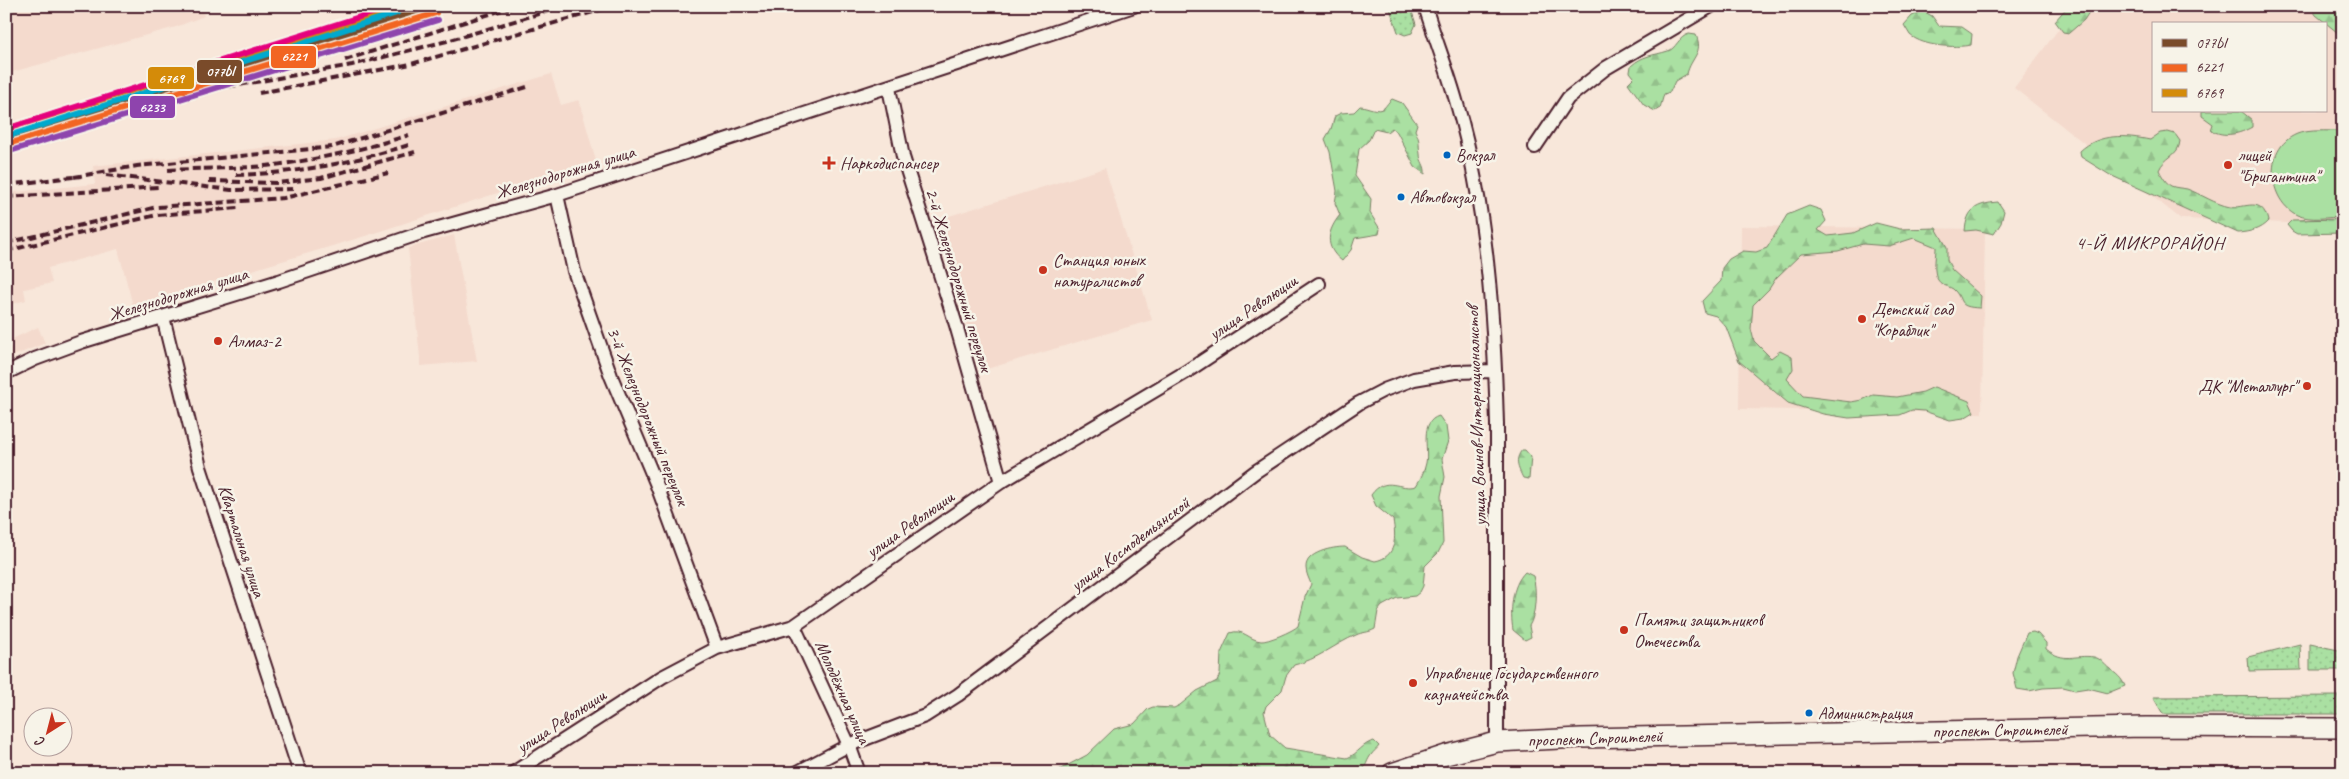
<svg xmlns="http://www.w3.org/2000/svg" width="2349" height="779" viewBox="0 0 2349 779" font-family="Caveat,sans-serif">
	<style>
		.built { fill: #f4dacd; fill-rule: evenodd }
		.grass { fill: url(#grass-dots); stroke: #7a8066 }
		.forest { fill: url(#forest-firs); stroke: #7a8066 }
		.garden { fill: #aae0a2; stroke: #7a8066 }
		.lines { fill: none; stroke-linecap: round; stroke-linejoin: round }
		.street-casing { stroke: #4a1f2b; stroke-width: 16 }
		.secondary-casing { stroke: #4a1f2b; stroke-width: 22 }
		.street { stroke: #f7f3e8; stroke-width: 12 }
		.secondary { stroke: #f7f3e8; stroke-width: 19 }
		.rail { stroke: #4a1f2b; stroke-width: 4; stroke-dasharray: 8 4; stroke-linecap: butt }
		.rail-1-casing { stroke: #f7f3e8; stroke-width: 10 }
		.rail-2-casing { stroke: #f7f3e8; stroke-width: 10 }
		.rail-3-casing { stroke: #f7f3e8; stroke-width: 10 }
		.rail-4-casing { stroke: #f7f3e8; stroke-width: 10 }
		.rail-5-casing { stroke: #f7f3e8; stroke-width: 10 }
		.rail-6-casing { stroke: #f7f3e8; stroke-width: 10 }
		.rail-1 { stroke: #7a4b2a; stroke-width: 6 }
		.rail-2 { stroke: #f26522; stroke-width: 6 }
		.rail-3 { stroke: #d48b09; stroke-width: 6 }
		.rail-4 { stroke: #8e44ad; stroke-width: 6 }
		.rail-5 { stroke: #e5007d; stroke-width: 6 }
		.rail-6 { stroke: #00a9ce; stroke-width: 6 }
		.bus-dot { fill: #0065bd; stroke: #f7f3e8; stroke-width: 2 }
		.poi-dot { fill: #c8321e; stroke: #f7f3e8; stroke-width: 2 }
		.labels { text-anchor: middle; stroke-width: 5; stroke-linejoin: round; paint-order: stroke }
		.bus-label { font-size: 17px; fill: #4a1f2b; stroke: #f7f3e8; text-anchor: start }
		.poi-label { font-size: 18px; fill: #4a1f2b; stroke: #f7f3e8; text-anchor: start }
		.street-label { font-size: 18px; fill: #4a1f2b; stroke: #f7f3e8 }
		.neighbourhood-label { font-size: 19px; letter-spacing: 1px; fill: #4a1f2b; stroke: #f7f3e8 }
		.line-badge { stroke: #f7f3e8; stroke-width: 2 }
		.badge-label { font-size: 14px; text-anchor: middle; font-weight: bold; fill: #fff }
	</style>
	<defs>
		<pattern id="grass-dots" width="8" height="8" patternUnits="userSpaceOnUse" patternTransform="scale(1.25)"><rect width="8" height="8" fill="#aae0a2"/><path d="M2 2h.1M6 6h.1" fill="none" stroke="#94c08c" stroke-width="1.8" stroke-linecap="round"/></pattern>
		<pattern id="forest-firs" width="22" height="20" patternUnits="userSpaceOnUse" patternTransform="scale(1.25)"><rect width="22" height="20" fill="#aae0a2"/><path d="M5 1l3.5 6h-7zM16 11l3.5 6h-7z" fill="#94c08c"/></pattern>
	</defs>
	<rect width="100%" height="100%" fill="#f8e7da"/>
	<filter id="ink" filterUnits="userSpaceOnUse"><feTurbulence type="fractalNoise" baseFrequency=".02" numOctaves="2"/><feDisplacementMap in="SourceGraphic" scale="10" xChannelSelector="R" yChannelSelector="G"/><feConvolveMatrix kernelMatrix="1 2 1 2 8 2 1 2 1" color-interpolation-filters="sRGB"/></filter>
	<g filter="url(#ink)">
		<!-- built -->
		<path class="built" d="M6,6H201L204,16L176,27L12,72L6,71Z
			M2076,6H2330L2343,15V225L2181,219L2014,88ZM2153,24H2325V111H2153Z
			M551,74L561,105L579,100L596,161L362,237L133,306L118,249L48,268L52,283L24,289L26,300L6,306V193L95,184L93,166L336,140Z
			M1105,168L1152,320L980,371L936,220Z
			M1741,226L1985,229L1982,413L1739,409Z
			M454,235L477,361L421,366L408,248Z
			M38,327L45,343L6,359V350L13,346L10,340Z"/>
		<!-- grass -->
		<path class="grass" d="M1389,6H1410L1416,24L1412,33L1405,35L1398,32Z
			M2300,644L2301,670L2249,671L2248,657Z
			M2310,644L2343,651V670H2310Z
			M2343,696V714H2163L2153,697Z"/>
		<!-- forest -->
		<path class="forest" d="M2068,6H2093L2084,20L2069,33L2063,32L2055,21Z
			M2310,6L2343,8V37L2316,15Z
			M1923,11L1932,16L1939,26L1962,27L1972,34L1971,45C1955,48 1924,47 1910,35C1908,32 1906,28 1904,25L1912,16Z
			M1689,34L1696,35C1704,53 1691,57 1687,74L1675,81L1670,92L1664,94L1660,108L1655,111L1644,105L1628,83L1634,77L1630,72L1631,66C1643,55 1652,56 1668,51C1676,49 1678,37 1689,34Z
			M1392,99L1402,103L1417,124L1415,130C1421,143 1418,142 1420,154C1420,162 1426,165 1425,174L1415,167L1397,132L1392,128L1387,132L1374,129L1369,140L1359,149L1355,176L1371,199L1370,213L1380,229L1379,234L1355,238L1351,250L1342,261C1324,247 1327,231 1340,215L1335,203L1337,191L1330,152L1325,139L1331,129L1335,116L1341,113L1354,112L1360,106C1367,106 1378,113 1384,108C1387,105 1388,102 1392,99Z
			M2202,111H2241L2252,120V127C2240,134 2224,138 2211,130L2213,124L2202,116Z
			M2168,132L2175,134L2180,141C2179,156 2164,157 2159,170C2162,176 2166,183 2171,186C2176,188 2182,188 2187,189C2201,194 2215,204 2230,207C2245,209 2262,195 2268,221C2260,230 2249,232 2238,233L2110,175L2081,157L2080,151C2099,133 2126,135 2150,140L2160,133Z
			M1998,202L2004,211L2001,223L1994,234L1976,230L1965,231C1967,209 1976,204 1998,202Z
			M1809,206L1821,210L1826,221L1818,230L1828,236L1853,233L1876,223L1900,229L1936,228L1947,247V260L1952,270L1981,296L1980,308C1955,307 1965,300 1953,289C1950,287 1945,286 1942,284C1931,277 1936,258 1936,247L1914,238L1889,246L1863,244L1838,251L1801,254L1776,278L1769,289L1753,305L1751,329L1754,341L1771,358L1780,351L1792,357L1793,369L1787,379L1803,396L1851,402L1862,400L1873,395L1897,397L1923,392L1934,387L1969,401L1974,412L1964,418L1950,420L1924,411L1912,410L1900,415L1849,418L1823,414L1788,403L1739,361L1726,327L1716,316L1705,313L1702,301L1721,281L1722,268L1729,259L1743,251L1756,252L1767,248L1787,215Z
			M2343,219V233L2297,234L2292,231L2287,225L2292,220Z
			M1439,416L1446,426L1448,441L1442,459L1445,477L1441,496L1443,543L1438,553L1425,566L1423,586L1420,592L1415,596L1397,598L1382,606L1378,611L1375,629C1368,633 1362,632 1356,635C1335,644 1317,660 1294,665L1286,676L1282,690L1266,706L1264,712L1270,735L1285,748L1347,758C1358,754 1363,743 1374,741L1379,746C1377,749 1373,752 1371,755C1363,766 1369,770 1352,773H1053L1087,755L1114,729L1134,724L1148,709L1153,707L1174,708L1180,705L1197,691L1217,681L1220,674L1221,653L1230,633C1243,628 1249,640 1261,641C1267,642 1293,631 1298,626L1305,597L1311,584C1309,579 1306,573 1306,568C1305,552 1333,547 1345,547L1362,557L1375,561C1397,557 1396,537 1393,520L1376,506L1371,495C1386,474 1400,491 1416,486C1421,478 1424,472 1426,463C1429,448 1419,422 1439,416Z
			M1522,450H1525L1531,457L1529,479L1523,478C1518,468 1514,460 1522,450Z
			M1525,572L1533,576C1537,588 1536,616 1529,626L1531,637L1525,640L1513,630C1510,612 1511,586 1525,572Z
			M2033,632L2038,634L2046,643V649C2065,664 2074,654 2094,657C2102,659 2104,665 2110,669C2117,675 2121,677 2125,686L2108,693L2088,688L2075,690L2063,687L2043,688L2029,691L2017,689L2013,673L2017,656L2027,633Z"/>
		<!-- garden -->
		<path class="garden" d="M2343,131V217C2328,217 2311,221 2297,215C2264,198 2264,140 2304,132C2316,130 2331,131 2343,131Z"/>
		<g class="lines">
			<!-- street casing -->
			<g class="street-casing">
				<path id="street" d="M1425,6C1435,39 1448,71 1457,104C1487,207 1494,317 1497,424V742
					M889,88L903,157L956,325L1001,482
					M1535,147L1568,98L1606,68L1711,6
					M557,195L574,271L611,376L656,483L717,648
					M163,317L200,467L300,773
					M6,373L35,359L81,342L279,281L424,232L557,195L1134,6
					M794,626L849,745L859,773
					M513,773L662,677L717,648L794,626L1001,482L1186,372L1319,284
					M796,773L849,745L925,716L958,695L1255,472L1359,403L1384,390L1414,379L1455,372L1495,371"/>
			</g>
			<!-- secondary casing -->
			<g class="secondary-casing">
				<path id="secondary" d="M1392,773L1446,755L1497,742L1581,738L2146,727L2343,728"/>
			</g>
			<!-- street -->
			<use href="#street" class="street"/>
			<!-- secondary -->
			<use href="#secondary" class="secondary"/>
			<!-- rail -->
			<path class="rail" d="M345,60L515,6
				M193,93L352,65L447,41L565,6
				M259,93L411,64L614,6
				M168,170C203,168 240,169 275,165C321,159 365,149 409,135
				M106,175L231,190L297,189
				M236,175C300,173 351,163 412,144
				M74,177L137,166L332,147L527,87
				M209,181L277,183L321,178L415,152
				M6,185L81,176
				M6,197L159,187
				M6,243L157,207L284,198L388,173
				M6,251L157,215L238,208"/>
			<!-- rail-1 casing -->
			<g class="rail-1-casing">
				<path id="rail-1" d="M6,137L433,6"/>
			</g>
			<!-- rail-2 casing -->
			<g class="rail-2-casing">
				<path id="rail-2" d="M8,144L436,13"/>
			</g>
			<!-- rail-3 casing -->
			<g class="rail-3-casing">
				<path id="rail-3" d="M6,129L408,6"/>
			</g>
			<!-- rail-4 casing -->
			<g class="rail-4-casing">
				<path id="rail-4" d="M10,151L438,20"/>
			</g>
			<!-- rail-5 casing -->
			<g class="rail-5-casing">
				<path id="rail-5" d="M6,129L394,6"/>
			</g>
			<!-- rail-6 casing -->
			<g class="rail-6-casing">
				<path id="rail-6" d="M8,136L397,13"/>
			</g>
			<!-- rail-1 -->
			<use href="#rail-1" class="rail-1"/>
			<!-- rail-2 -->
			<use href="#rail-2" class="rail-2"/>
			<!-- rail-3 -->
			<use href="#rail-3" class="rail-3"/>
			<!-- rail-4 -->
			<use href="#rail-4" class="rail-4"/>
			<!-- rail-5 -->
			<use href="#rail-5" class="rail-5"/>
			<!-- rail-6 -->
			<use href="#rail-6" class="rail-6"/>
		</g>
	</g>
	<!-- markers -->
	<g class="bus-dot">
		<circle cx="1447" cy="155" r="4.5"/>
		<circle cx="1401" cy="197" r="4.5"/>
		<circle cx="1809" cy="713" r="4.5"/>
	</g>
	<g class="poi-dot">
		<path d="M826.5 155.5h5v5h5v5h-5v5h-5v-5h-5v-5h5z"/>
		<circle cx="2228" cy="165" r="5"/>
		<circle cx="1043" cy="270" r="5"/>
		<circle cx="1862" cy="319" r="5"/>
		<circle cx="218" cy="341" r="5"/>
		<circle cx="2307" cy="386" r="5"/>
		<circle cx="1624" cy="630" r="5"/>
		<circle cx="1413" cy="683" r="5"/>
	</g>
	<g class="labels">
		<!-- bus labels -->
		<g class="bus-label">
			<text x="1456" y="161">Вокзал</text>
			<text x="1410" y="203">Автовокзал</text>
			<text x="1818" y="719">Администрация</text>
		</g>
		<!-- poi labels -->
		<g class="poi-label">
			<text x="2238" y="161">лицей<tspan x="2238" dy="21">"Бригантина"</tspan></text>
			<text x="840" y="169">Наркодиспансер</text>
			<text x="1053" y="266">Станция юных<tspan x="1053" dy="21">натуралистов</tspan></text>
			<text x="1872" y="315">Детский сад<tspan x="1872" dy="21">"Кораблик"</tspan></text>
			<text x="228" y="347">Алмаз-2</text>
			<text x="2297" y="392" text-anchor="end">ДК "Металлург"</text>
			<text x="1634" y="626">Памяти защитников<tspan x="1634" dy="21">Отечества</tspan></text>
			<text x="1423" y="679">Управление Государственного<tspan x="1423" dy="21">казначейства</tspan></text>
		</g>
		<!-- street labels -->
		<g class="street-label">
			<text transform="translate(565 172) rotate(-17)" y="6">Железнодорожная улица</text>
			<text transform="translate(959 280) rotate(73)" y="6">2-й Железнодорожный переулок</text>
			<text transform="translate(178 294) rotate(-17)" y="6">Железнодорожная улица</text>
			<text transform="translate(1253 307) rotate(-34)" y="6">улица Революции</text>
			<text transform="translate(648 416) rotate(68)" y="6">3-й Железнодорожный переулок</text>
			<text transform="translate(1476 416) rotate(-92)" y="6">улица Воинов-Интернационалистов</text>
			<text transform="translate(910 524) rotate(-35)" y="6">улица Революции</text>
			<text transform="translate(242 541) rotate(72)" y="6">Квартальная улица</text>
			<text transform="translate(1130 544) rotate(-37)" y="6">улица Космодемьянской</text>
			<text transform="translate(843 692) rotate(66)" y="6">Молодёжная улица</text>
			<text transform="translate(561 721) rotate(-33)" y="6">улица Революции</text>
			<text transform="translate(2000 730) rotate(-1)" y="6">проспект Строителей</text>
			<text transform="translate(1595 738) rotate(-2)" y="6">проспект Строителей</text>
		</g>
		<!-- neighbourhood labels -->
		<g class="neighbourhood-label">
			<text x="2150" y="249">4-Й МИКРОРАЙОН</text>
		</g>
	</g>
	<g class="line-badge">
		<rect x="270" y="45" width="47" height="24" rx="5" fill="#f26522"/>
		<rect x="196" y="59" width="47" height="25" rx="5" fill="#7a4b2a"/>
		<rect x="147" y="66" width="48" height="24" rx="5" fill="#d48b09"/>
		<rect x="129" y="95" width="47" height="24" rx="5" fill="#8e44ad"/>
	</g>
	<g class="badge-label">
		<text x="294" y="61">6221</text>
		<text x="220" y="76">077Ы</text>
		<text x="171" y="83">6769</text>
		<text x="152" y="112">6233</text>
	</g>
	<!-- margin -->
	<rect width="2349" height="779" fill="none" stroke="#f7f3e8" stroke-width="25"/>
	<rect x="12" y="12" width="2324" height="754" fill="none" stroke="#4a1f2b" stroke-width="2" filter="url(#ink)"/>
	<!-- legend -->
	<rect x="2152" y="22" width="175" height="90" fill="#f7f3e8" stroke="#b29e9c"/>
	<rect x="2162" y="39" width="25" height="8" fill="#7a4b2a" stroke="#b29e9c"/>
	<text x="2196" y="48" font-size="15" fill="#4a1f2b">077Ы</text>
	<rect x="2162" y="64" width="25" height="8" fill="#f26522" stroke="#b29e9c"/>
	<text x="2196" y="72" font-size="15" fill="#4a1f2b">6221</text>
	<rect x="2162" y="89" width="25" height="8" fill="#d48b09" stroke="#b29e9c"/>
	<text x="2196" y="98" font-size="15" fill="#4a1f2b">6769</text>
	<!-- north arrow -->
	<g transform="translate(48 732) rotate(216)"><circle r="24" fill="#f7f3e8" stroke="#b29e9c"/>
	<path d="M0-4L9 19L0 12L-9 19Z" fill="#c8321e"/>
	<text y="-8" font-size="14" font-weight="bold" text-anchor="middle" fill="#4a1f2b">С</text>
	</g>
</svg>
